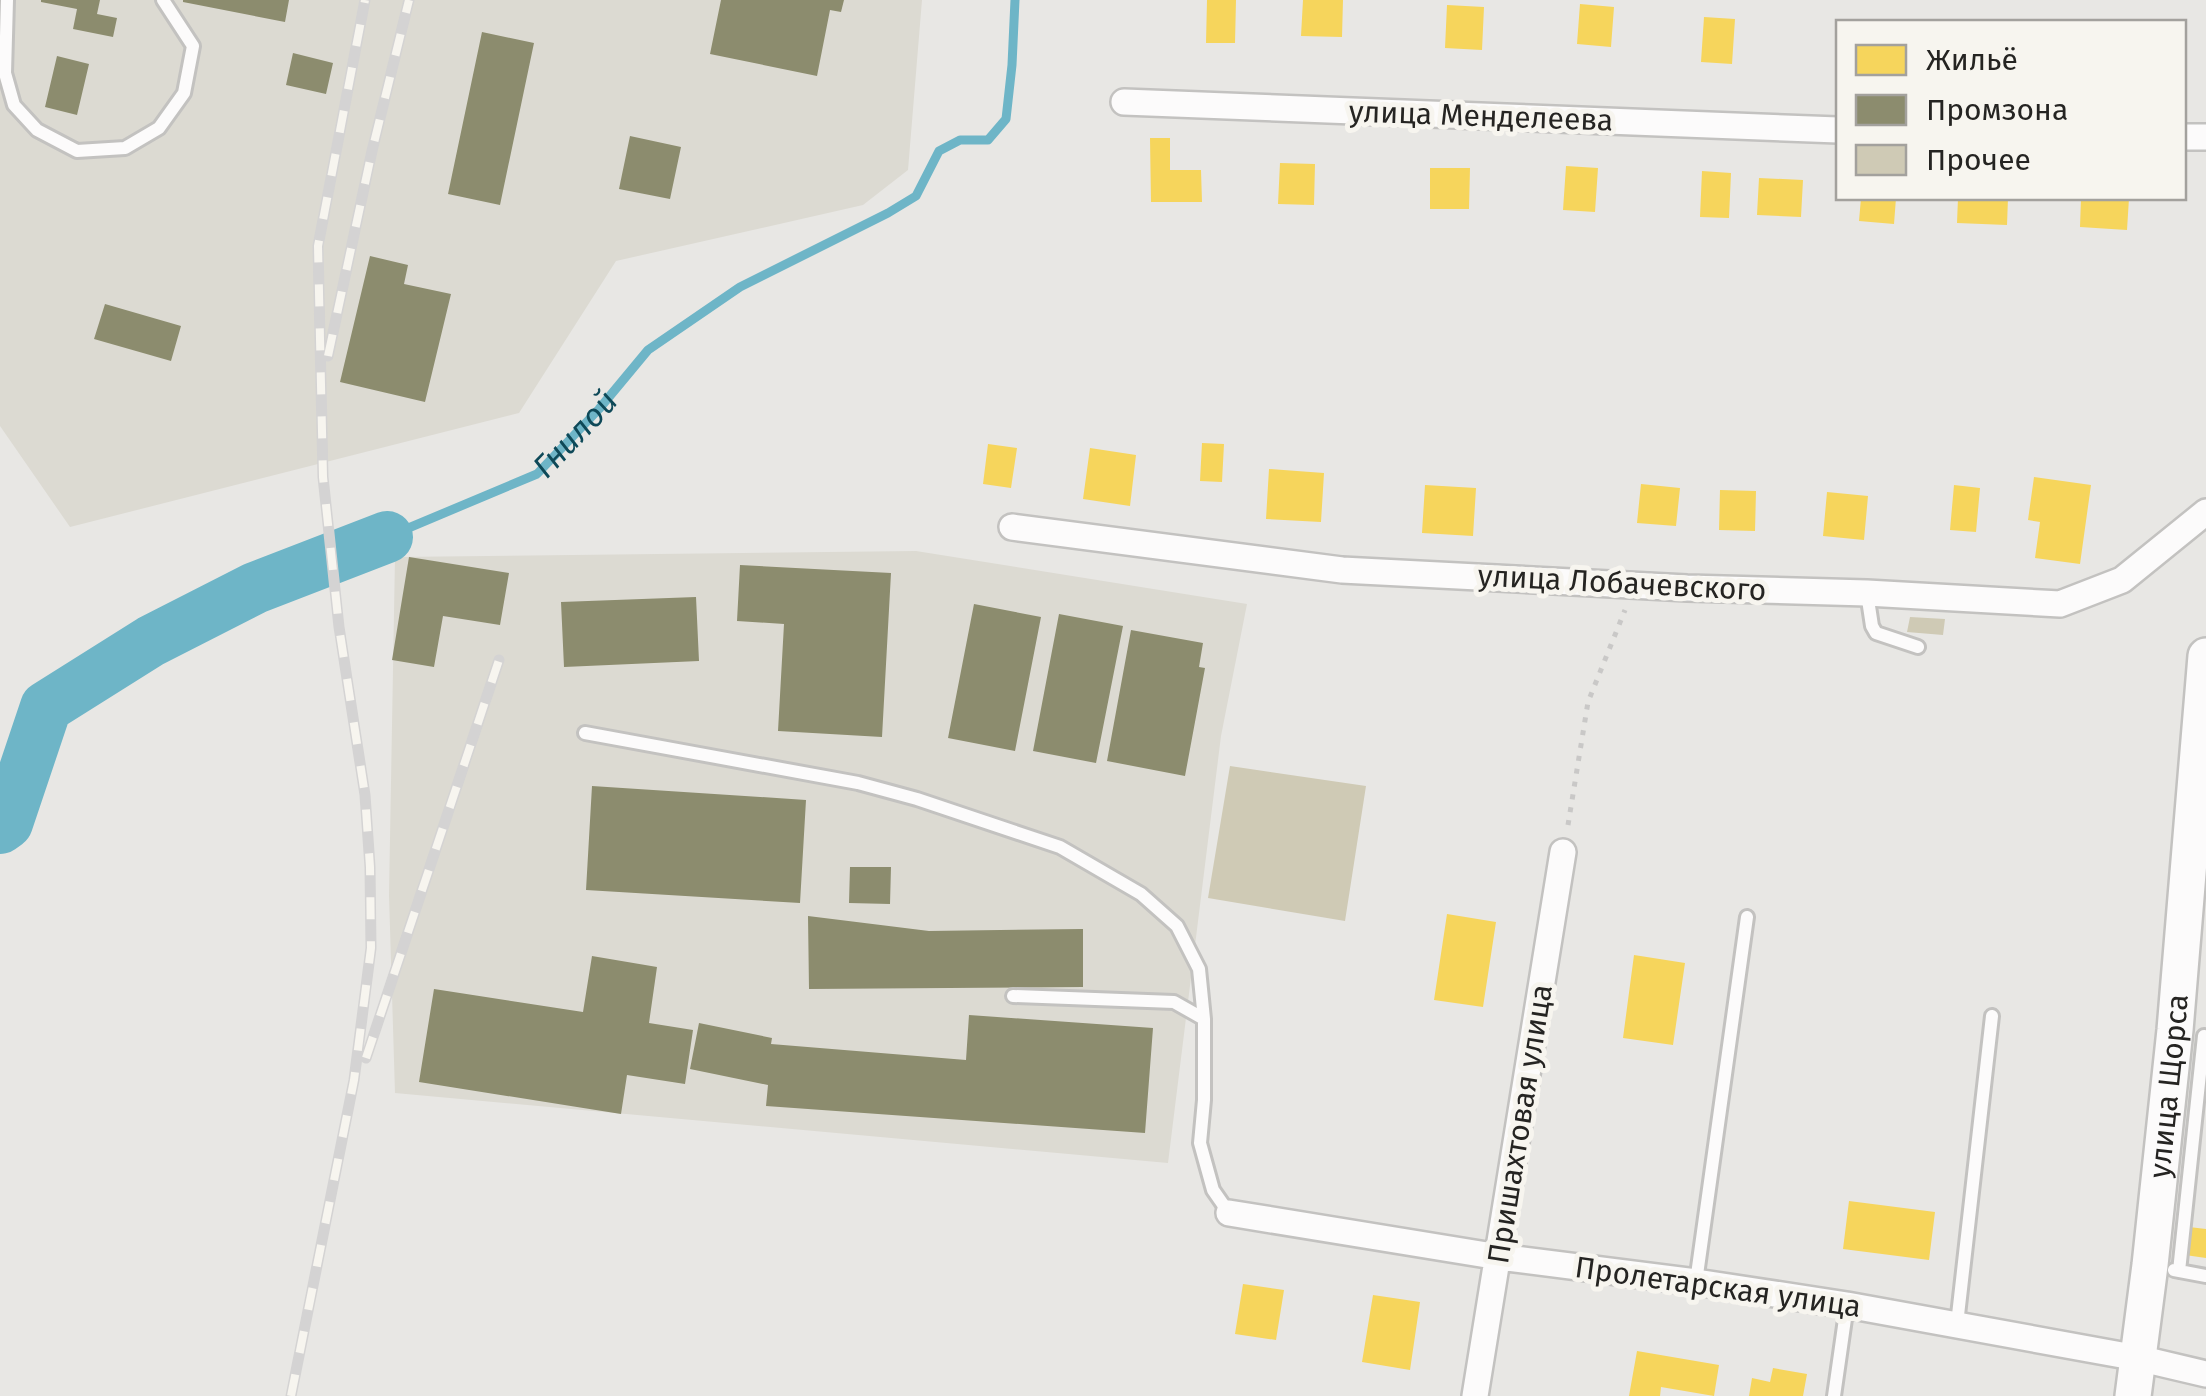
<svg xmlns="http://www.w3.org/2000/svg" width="2206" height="1396" viewBox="0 0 2206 1396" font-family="'Fira Sans',sans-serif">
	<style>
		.built { fill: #dcdad2 }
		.homes { fill: #f6d55c }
		.industry { fill: #8c8c6e }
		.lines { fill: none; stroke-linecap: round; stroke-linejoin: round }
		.stream { stroke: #6eb5c7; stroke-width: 9 }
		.river { stroke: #6eb5c7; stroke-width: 52 }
		.building { fill: #cfcab5 }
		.lane-casing { stroke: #c3c2c0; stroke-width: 18 }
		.street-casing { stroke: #c3c2c0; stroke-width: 30 }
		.secondary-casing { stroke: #c3c2c0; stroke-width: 40 }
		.path { stroke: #c9c8c7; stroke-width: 5; stroke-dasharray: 5 8; stroke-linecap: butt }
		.lane { stroke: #fcfbfb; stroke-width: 12 }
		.street { stroke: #fcfbfb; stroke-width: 25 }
		.secondary { stroke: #fcfbfb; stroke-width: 35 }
		.rail-casing { stroke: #d4d3d3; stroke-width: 11 }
		.rail { stroke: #f7f5ef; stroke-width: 8; stroke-dasharray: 22; stroke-linecap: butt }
		.labels { text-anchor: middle; stroke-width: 10; stroke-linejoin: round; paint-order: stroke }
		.street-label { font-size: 30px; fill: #252422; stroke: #f7f5ef }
		.water-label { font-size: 32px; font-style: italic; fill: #0e4958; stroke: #f7f5ef }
	</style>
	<rect width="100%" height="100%" fill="#e8e7e4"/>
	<!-- built -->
	<path class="built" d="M0,0H922L908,170L863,205L616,261L519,413L70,527L0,426Z
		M916,551L1247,604L1221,736L1168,1163L395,1093L389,895L395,557Z"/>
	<!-- homes -->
	<path class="homes" d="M1207,0H1236L1235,43H1206Z
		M1303,0H1343L1342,37L1301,36Z
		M1580,4L1614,7L1611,47L1577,44Z
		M1447,5L1484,7L1482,50L1445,48Z
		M1704,17L1735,19L1732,64L1701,62Z
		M1150,138H1170V170H1201L1202,202H1151Z
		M1280,163L1315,164L1314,205L1278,204Z
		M1566,166L1598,168L1595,212L1563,210Z
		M1430,168H1470L1469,209H1430Z
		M1702,171L1731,173L1729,218L1700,217Z
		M1759,178L1803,180L1801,217L1757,215Z
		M1861,198H1896L1894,224L1859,221Z
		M1958,198H2008L2007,225L1957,223Z
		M2081,198H2129L2127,230L2080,227Z
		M1202,443L1224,444L1222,482L1200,481Z
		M988,444L1017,448L1011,488L983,484Z
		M1090,448L1136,455L1130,506L1083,499Z
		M1269,469L1324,473L1321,522L1266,519Z
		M2034,477L2091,485L2080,564L2035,558L2040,522L2028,520Z
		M1641,484L1680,488L1676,526L1637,523Z
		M1425,485L1476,488L1473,536L1422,533Z
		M1954,485L1980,488L1976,532L1950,530Z
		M1720,490L1756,491L1755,531L1719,530Z
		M1827,492L1868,496L1864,540L1823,536Z
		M1447,914L1496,922L1483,1007L1434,1000Z
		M1634,955L1685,963L1673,1045L1623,1038Z
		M1849,1201L1935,1212L1929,1260L1843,1249Z
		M2189,1227L2206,1229V1258L2185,1255Z
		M1243,1284L1284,1290L1276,1340L1235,1334Z
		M1373,1295L1420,1302L1410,1370L1362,1362Z
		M1637,1351L1719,1365L1714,1396L1661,1387L1660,1396H1629Z
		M1773,1368L1807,1374L1803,1396H1749L1752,1378L1770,1382Z"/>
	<!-- industry -->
	<path class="industry" d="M41,0H100L97,14L117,18L113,37L73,29L77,9L41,2Z
		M183,0H289L285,22L183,2Z
		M721,0H844L841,12L830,10L817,76L710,54Z
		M482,32L534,43L500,205L448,194Z
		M293,53L333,63L326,94L286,85Z
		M57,56L89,64L77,115L45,107Z
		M630,136L681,147L670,199L619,189Z
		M370,256L408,265L404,284L451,294L425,402L340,382Z
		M105,304L181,326L171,361L94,339Z
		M409,557L509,573L500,625L443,616L434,667L392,660Z
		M740,565L891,573L882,737L778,731L784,624L737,621Z
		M696,597L699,661L564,667L561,602Z
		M974,604L1041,617L1015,751L948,738Z
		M1059,614L1123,626L1096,763L1033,751Z
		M1131,630L1203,643L1199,667L1205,668L1185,776L1107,761Z
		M592,786L806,800L800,903L586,890Z
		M850,867H891L890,904L849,903Z
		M808,916L929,931L1083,929V987L809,989Z
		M592,956L657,967L649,1023L693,1030L685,1084L627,1075L621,1114L419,1082L434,989L583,1012Z
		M969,1015L1153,1028L1145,1133L766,1106L768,1085L690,1069L699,1023L772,1038L771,1044L966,1060Z"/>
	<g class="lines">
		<!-- stream -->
		<path class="stream" id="s1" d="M387,537L537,474L599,409L648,350L740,287L888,213L916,196L939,151L960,140H988L1006,119L1012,65L1015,0"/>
		<!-- river -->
		<path class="river" d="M0,828L7,823L46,707L151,641L255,588L387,537"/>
	</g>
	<!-- building -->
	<path class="building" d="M1910,617L1945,619L1943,635L1907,632Z
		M1230,766L1366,786L1345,921L1208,898Z"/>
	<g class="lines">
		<!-- lane casing -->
		<g class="lane-casing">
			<path id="lane" d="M7,0L5,73L14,105L37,130L77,151L125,148L159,128L184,93L193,46L163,0
				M1867,593L1872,626L1876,633L1918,647
				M585,733L858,783L917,799L1060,847L1141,894L1177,926L1199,969L1204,1019
				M1013,996L1174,1002L1204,1019V1100L1200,1143L1213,1190L1229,1213
				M2174,1270L2206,1276
				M2179,1271L2204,1036
				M1696,1282L1747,917
				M1957,1324L1992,1016
				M1834,1396L1847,1305"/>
		</g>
		<!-- street casing -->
		<g class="street-casing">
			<path id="street" d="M1124,102L1838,130
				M2184,137H2206
				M1012,527L1342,570L1687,588L1867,593L2060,604L2122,580L2206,512
				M1229,1213L1499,1257L1696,1282L1847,1305L2138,1358L2206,1374
				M1475,1396L1563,852"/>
		</g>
		<!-- secondary casing -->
		<g class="secondary-casing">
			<g id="secondary">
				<path id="s2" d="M2133,1396L2150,1265L2175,1030L2206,656"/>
			</g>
		</g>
		<!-- path -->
		<path class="path" d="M1568,825L1588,702L1625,610"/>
		<!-- lane -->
		<use href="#lane" class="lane"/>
		<!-- street -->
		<use href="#street" class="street"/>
		<!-- secondary -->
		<use href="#secondary" class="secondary"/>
		<!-- rail casing -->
		<g class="rail-casing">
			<path id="rail" d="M328,356L372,151L409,0
				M366,1058L499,660
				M291,1396L354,1080L371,948L370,867L365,795L339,627L323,477L318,246L365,0"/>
		</g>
		<!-- rail -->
		<use href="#rail" class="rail"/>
	</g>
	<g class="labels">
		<!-- street labels -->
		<g class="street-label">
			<text transform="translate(1481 116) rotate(2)" y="10">улица Менделеева</text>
			<text transform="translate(1622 583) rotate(3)" y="10">улица Лобачевского</text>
			<text dy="10" stroke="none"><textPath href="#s2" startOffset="312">улица Щорса</textPath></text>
			<text transform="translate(1520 1124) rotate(-81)" y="10">Пришахтовая улица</text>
			<text transform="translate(1718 1287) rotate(8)" y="10">Пролетарская улица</text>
		</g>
		<!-- water labels -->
		<g class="water-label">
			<text dy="11" stroke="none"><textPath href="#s1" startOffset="218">Гнилой</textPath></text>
		</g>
	</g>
	<!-- legend -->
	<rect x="1836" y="20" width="350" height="180" fill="#f7f5ef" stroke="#a3a19d" stroke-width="2.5"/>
	<rect x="1856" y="45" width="50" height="30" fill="#f6d55c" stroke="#a3a19d" stroke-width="2.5"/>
	<text x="1926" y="70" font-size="30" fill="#252422">Жильё</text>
	<rect x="1856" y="95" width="50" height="30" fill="#8c8c6e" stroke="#a3a19d" stroke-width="2.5"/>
	<text x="1926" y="120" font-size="30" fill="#252422">Промзона</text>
	<rect x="1856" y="145" width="50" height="30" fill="#cfcab5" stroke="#a3a19d" stroke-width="2.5"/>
	<text x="1926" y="170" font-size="30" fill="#252422">Прочее</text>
</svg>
